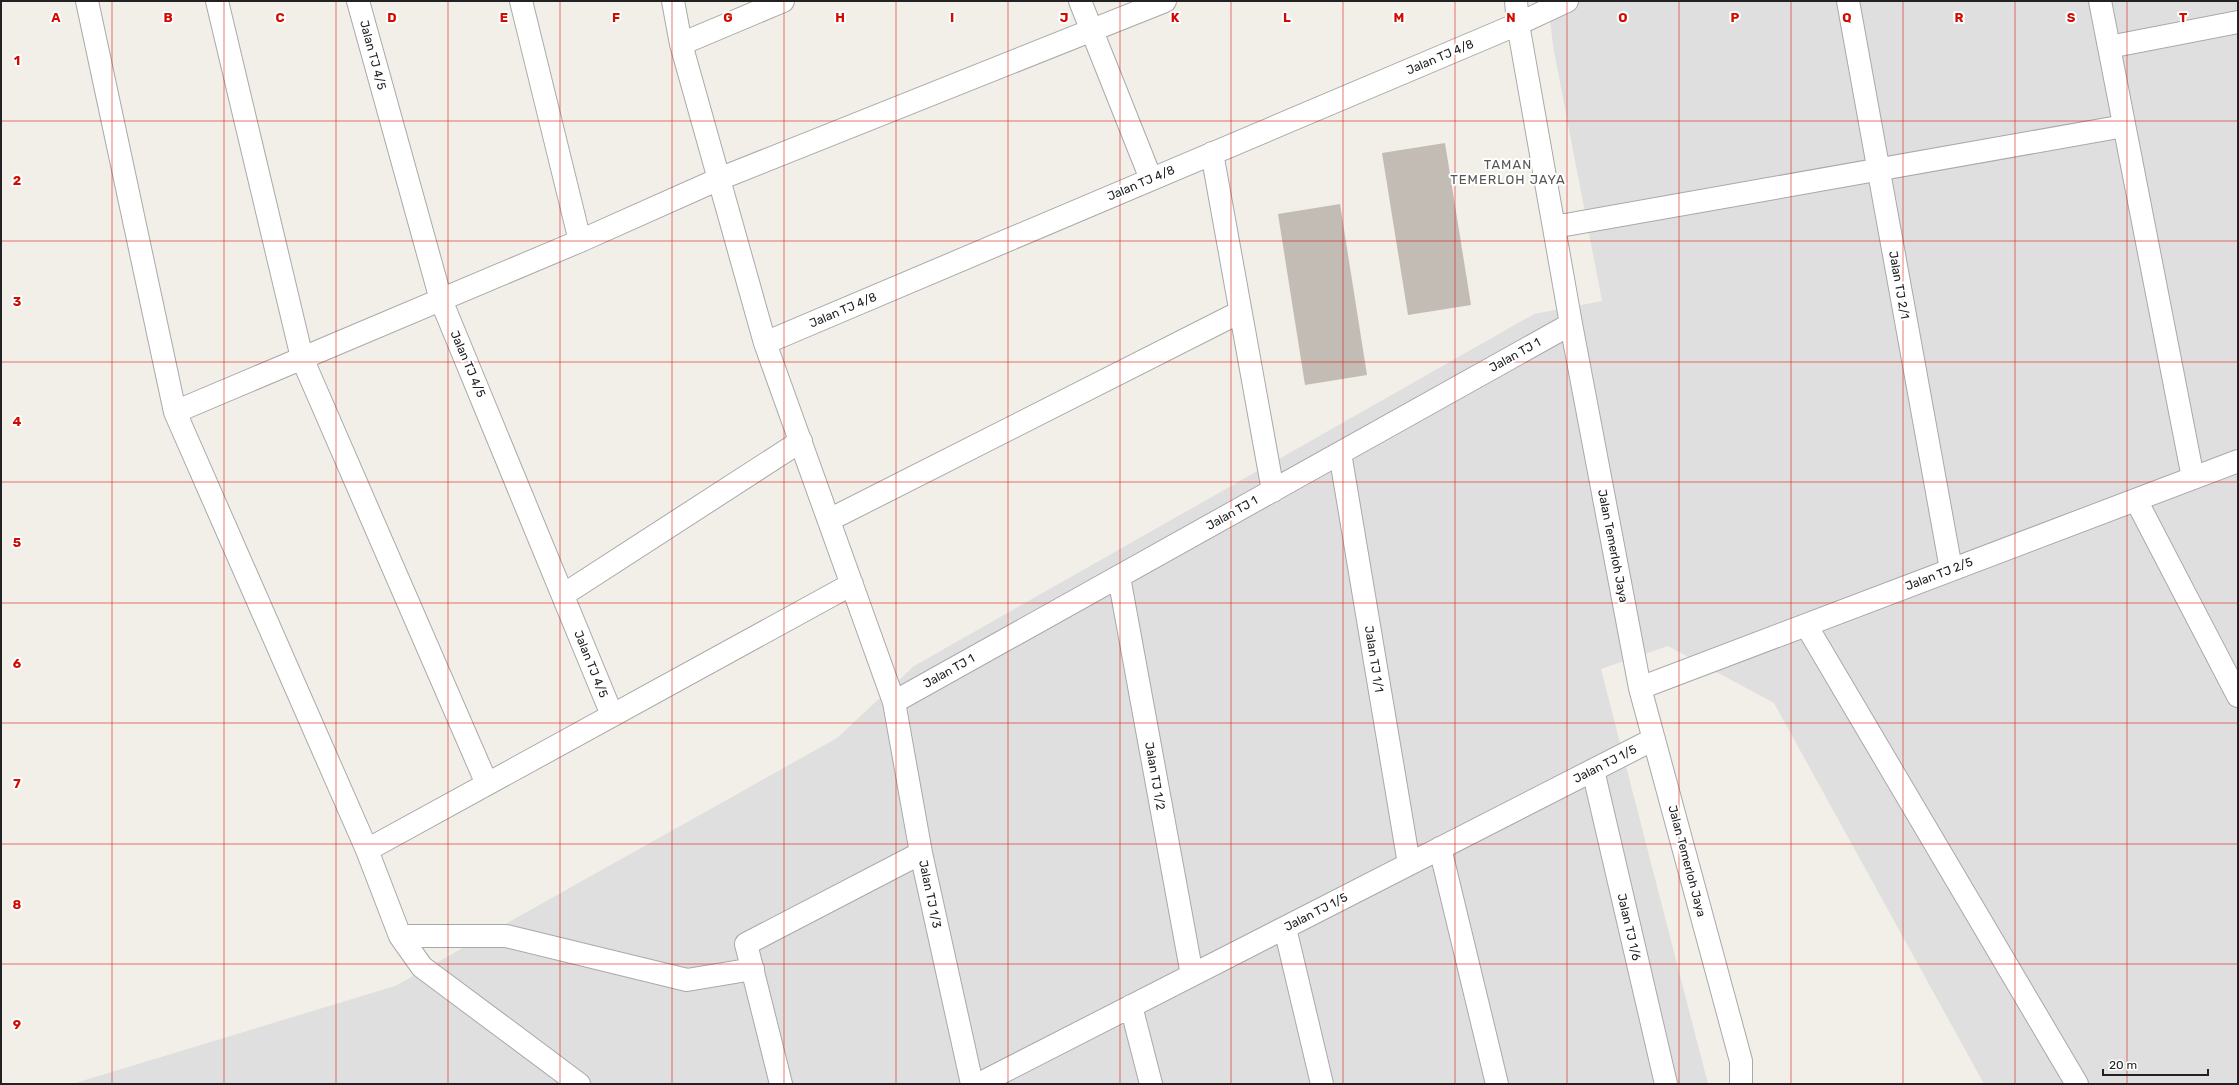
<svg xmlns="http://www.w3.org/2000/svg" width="2239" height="1085" viewBox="0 0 2239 1085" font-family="Rubik,sans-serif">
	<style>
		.residential { fill: #e0dfdf }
		.building { fill: #c3bcb5 }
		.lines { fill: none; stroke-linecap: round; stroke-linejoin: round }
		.minor-casing { stroke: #a9a9a9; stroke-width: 24 }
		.minor { stroke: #fff; stroke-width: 22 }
		.grid { fill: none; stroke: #d30c01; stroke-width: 1; stroke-opacity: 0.55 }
		.labels { text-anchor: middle; stroke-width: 4; stroke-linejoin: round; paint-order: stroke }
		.street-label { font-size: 12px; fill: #222; stroke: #fff }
		.neighbourhood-label { font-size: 13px; letter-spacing: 1px; fill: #555; stroke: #fff }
		.grid-label { font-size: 13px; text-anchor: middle; font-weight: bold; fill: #d30c01; stroke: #fff; stroke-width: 4; stroke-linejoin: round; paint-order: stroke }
	</style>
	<rect width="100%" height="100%" fill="#f2efe9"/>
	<!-- residential -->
	<path class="residential" d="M1548,1H2238V1084H1984L1774,703L1668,646L1601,669L1708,1084H72L395,986L837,738L914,666L1534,314L1602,301L1553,46Z"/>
	<!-- building -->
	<path class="building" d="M1445,143L1471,305L1408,315L1382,153Z
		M1340,204L1367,375L1305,385L1278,214Z"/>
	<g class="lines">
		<!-- minor casing -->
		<g class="minor-casing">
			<path id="minor" d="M87,1L175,412L367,850L400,936L422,967L579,1084
				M217,1L302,358L487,784
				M358,1L441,300L612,715
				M521,1L580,241
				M673,1L681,44L765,343L894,702L921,853L972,1084
				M1080,1L1151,179
				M1516,1L1518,24L1571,324L1640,688L1741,1061V1084
				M1848,1L1951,569
				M2100,1L2193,478
				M681,44L783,1
				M2109,47L2238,22
				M1212,153L1273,491
				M1554,227L2124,126
				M765,343L1518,24L1567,1
				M175,412L580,241L719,179L1165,1
				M1340,453L1409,864
				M2136,500L2238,696
				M829,520L1240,312
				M1119,577L1192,975
				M563,595L801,441
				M1806,625L2077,1084
				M1640,688L2238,461
				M894,702L1571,324
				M1593,770L1666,1084
				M1440,848L1497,1084
				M367,850L852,584
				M1285,928L1322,1084
				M400,936H506L687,980L753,969
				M1131,1006L1151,1084
				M781,1084L746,944L921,853
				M979,1084L1654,739"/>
		</g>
		<!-- minor -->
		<use href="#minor" class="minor"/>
	</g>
	<!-- grid -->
	<path class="grid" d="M112,1V1084M224,1V1084M336,1V1084M448,1V1084M560,1V1084M672,1V1084M784,1V1084M896,1V1084M1008,1V1084M1120,1V1084M1231,1V1084M1343,1V1084M1455,1V1084M1567,1V1084M1679,1V1084M1791,1V1084M1903,1V1084M2015,1V1084M2127,1V1084M1,121H2238M1,241H2238M1,362H2238M1,482H2238M1,603H2238M1,723H2238M1,844H2238M1,964H2238"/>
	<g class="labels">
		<!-- street labels -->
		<g class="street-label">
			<text transform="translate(373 55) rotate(75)" y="4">Jalan TJ 4/5</text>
			<text transform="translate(1440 57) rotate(-23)" y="4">Jalan TJ 4/8</text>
			<text transform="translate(1141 183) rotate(-23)" y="4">Jalan TJ 4/8</text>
			<text transform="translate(1899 285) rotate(80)" y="4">Jalan TJ 2/1</text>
			<text transform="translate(843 310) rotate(-23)" y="4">Jalan TJ 4/8</text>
			<text transform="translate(1515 355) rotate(-29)" y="4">Jalan TJ 1</text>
			<text transform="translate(468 364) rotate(67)" y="4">Jalan TJ 4/5</text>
			<text transform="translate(1232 513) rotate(-29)" y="4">Jalan TJ 1</text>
			<text transform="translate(1613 546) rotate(79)" y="4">Jalan Temerloh Jaya</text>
			<text transform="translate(1939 574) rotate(-21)" y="4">Jalan TJ 2/5</text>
			<text transform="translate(1374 659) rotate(81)" y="4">Jalan TJ 1/1</text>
			<text transform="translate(591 664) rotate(68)" y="4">Jalan TJ 4/5</text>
			<text transform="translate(949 671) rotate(-29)" y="4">Jalan TJ 1</text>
			<text transform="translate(1605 764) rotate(-27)" y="4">Jalan TJ 1/5</text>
			<text transform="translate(1155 776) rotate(80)" y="4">Jalan TJ 1/2</text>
			<text transform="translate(1687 861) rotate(75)" y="4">Jalan Temerloh Jaya</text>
			<text transform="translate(930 894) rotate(78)" y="4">Jalan TJ 1/3</text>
			<text transform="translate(1316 912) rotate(-27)" y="4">Jalan TJ 1/5</text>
			<text transform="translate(1629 927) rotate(77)" y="4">Jalan TJ 1/6</text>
		</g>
		<!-- neighbourhood labels -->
		<g class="neighbourhood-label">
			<text x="1508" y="169">TAMAN<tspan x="1508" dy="15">TEMERLOH JAYA</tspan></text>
		</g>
	</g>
	<g class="grid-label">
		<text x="56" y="22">A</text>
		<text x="168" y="22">B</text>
		<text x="280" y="22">C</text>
		<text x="392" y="22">D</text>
		<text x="504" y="22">E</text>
		<text x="616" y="22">F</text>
		<text x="728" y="22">G</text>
		<text x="840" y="22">H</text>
		<text x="952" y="22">I</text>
		<text x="1064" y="22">J</text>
		<text x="1175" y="22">K</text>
		<text x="1287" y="22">L</text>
		<text x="1399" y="22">M</text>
		<text x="1511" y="22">N</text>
		<text x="1623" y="22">O</text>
		<text x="1735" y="22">P</text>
		<text x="1847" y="22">Q</text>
		<text x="1959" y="22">R</text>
		<text x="2071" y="22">S</text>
		<text x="2183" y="22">T</text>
		<text x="17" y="65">1</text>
		<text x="17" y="185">2</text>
		<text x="17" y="306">3</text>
		<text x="17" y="426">4</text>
		<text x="17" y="547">5</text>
		<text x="17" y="668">6</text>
		<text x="17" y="788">7</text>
		<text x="17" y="909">8</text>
		<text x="17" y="1029">9</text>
	</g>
	<!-- border -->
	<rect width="2239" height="1085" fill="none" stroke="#222222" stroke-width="4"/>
	<!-- scale -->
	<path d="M2103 1069v6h105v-6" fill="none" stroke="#222222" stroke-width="2"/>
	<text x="2109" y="1069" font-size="12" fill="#222222" stroke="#ffffff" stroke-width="3" paint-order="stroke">20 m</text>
</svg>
